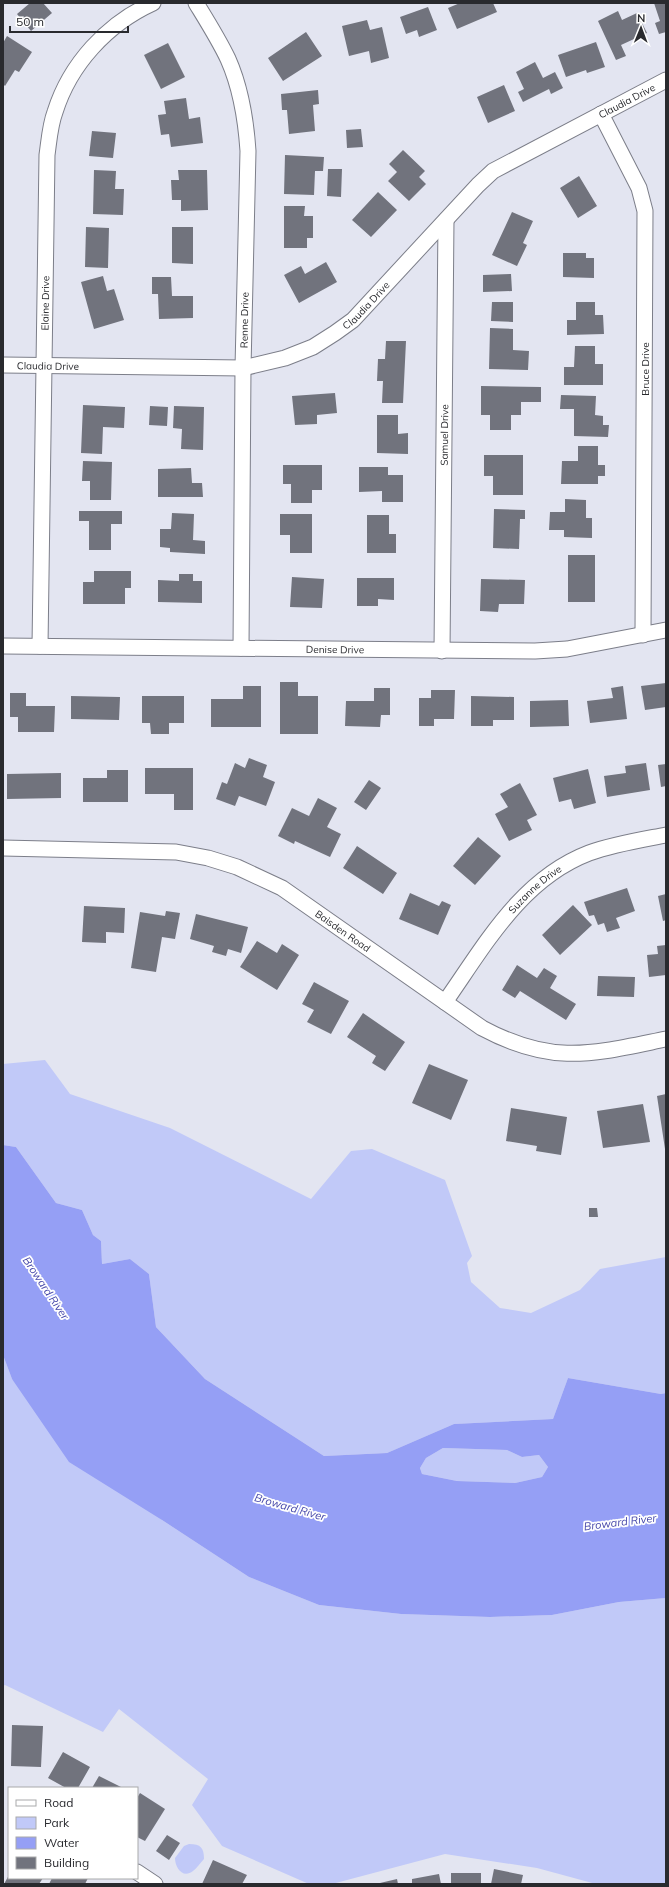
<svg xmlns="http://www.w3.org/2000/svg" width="669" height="1887" viewBox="0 0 669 1887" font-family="Mulish,sans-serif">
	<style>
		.green { fill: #c1c9f8 }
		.water { fill: #959ff5; fill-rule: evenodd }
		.building { fill: #71737d }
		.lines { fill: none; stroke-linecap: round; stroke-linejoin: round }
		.minor-casing { stroke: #7c7e89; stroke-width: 17 }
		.minor { stroke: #fff; stroke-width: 15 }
		.labels { text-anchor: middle; stroke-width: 3.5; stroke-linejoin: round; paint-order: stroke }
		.street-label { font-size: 10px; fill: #292a2e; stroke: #fff }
		.water-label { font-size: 11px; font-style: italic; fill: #4648aa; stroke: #fff }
	</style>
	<rect width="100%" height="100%" fill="#e3e5f1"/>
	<!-- green -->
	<path class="green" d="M45,1060L70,1094L170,1128L311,1199L351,1151L372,1149L445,1180L472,1256L467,1263L471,1282L500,1308L531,1313L580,1290L600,1269L666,1257V1393L661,1394L568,1378L553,1419L454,1424L387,1453L324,1456L205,1379L156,1327L149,1274L130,1259L102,1264L101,1241L93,1235L82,1210L56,1203L16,1147L3,1145V1064Z
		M3,1355L12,1379L162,1520L249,1577L319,1605L401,1614L490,1617L552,1615L619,1602L666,1598V1884H596L537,1868L445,1854L332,1884H309L222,1846L192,1805L208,1779L119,1709L103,1732L5,1685L3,1686Z
		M443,1448L507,1450L522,1457L539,1455L548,1467L542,1477L515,1483L457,1481L422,1474L420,1468L426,1458Z
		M189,1844C201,1844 204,1848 204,1859C200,1863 197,1868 193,1871C183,1879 175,1868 175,1858L184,1846Z"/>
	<!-- water -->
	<path class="water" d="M3,1145L16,1147L56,1203L82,1210L93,1235L101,1241L102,1264L130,1259L149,1274L156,1327L205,1379L324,1456L387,1453L454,1424L553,1419L568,1378L661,1394L666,1393V1598L619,1602L552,1615L490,1617L401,1614L319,1605L249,1577L162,1520L69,1462L12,1379L3,1355ZM443,1448L507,1450L522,1457L539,1455L548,1467L542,1477L515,1483L457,1481L422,1474L420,1468L426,1458Z"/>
	<!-- building -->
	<path class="building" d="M30,3H43L52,13L31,31L17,14Z
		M460,3H493L497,12L457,29L448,8Z
		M654,3H666V32L659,34L655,23L660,21Z
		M428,7L437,30L419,37L417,30L406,34L400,17Z
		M618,11L622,20L637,13L647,33L621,45L626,56L616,60L598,21Z
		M367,20L370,30L382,27L389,58L371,63L369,51L349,56L342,26Z
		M306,32L322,56L283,81L268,58Z
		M7,36L32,52L19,72L15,70L5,86L3,84V43Z
		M596,42L605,67L587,73L586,70L566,77L558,55Z
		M168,43L185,77L161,89L144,55Z
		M535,62L543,78L555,72L563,88L551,94L549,89L523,102L518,92L524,89L516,72Z
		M504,85L515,111L488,123L477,97Z
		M318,90L319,104L313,105L315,131L289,134L287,110H282L281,94Z
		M186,98L189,119L200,117L203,143L171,147L169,134L161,135L158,115L166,114L164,101Z
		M361,129L363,147L347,148L346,130Z
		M92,131L116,133L113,158L89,156Z
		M403,150L425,171L419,177L426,184L409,201L388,181L397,172L389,164Z
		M285,155L324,157L323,171H315L314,195L284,194Z
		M328,169H342L341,197L327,196Z
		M94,170L116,171L115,189H124L123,215L93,214Z
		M178,170H207L208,210L181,211V200H172L171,180H179Z
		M579,176L597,206L578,218L560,188Z
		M378,192L397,210L371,237L352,220Z
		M284,206H305L304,216H313V238H307V248H284Z
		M512,212L533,221L523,243L527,245L517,266L492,255Z
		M86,227L109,228L108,268L85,267Z
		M172,227H193V264L172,263Z
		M563,253H586V258H594V278L563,277Z
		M326,262L337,282L299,303L284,275L301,266L305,274Z
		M511,274L512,291L483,292V275Z
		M103,276L107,291L114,289L124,320L94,329L81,282Z
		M152,277H171L172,296H193V318L159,319L158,294H152Z
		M492,302H513V322L491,321Z
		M576,302H595V315H603L604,334L567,335V320H576Z
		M490,328L513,329V350L529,351L528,370L489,369Z
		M386,341H406L403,403H382L383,381H377L378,359H385Z
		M575,346H595V364H603V385H564V367H574Z
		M481,386L541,387V402H521V415H511V430H490V415H481Z
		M335,393L337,413L317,415V424L295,425L292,396Z
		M561,395L596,396L595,415L603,416V425H609L608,437L574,436V409H560Z
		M83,405L125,407L124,428L103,427L102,454L81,453Z
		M150,406L168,407L167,426L149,425Z
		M174,406L204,407L203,450L181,449L182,429L173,428Z
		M377,415H398V434L408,433V454L377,453Z
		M578,446H598V465H605V476H598V484H561L562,461H578Z
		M484,455H523V495H493V476H484Z
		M83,461L112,462L111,500H90V481H82Z
		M283,465H322V490H312V503H291V484H283Z
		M359,467H388V475H403V502H382V491L359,492Z
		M191,468L192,483H202L203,497H158V469Z
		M565,499L586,500V518H592V538L564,537V530H549L550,512H565Z
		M494,509L525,510V519H520L519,549L493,548Z
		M79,511H122V524H111V550H89V521H79Z
		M172,513L194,514L193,540L205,541V554L170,552V548L160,547V529H171Z
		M280,514H312V553H290V535H280Z
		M367,515H389V534H396V553H367Z
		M568,555H595V602H568Z
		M94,571H131V588H125V604H83V582H94Z
		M179,574H193V581H202V603L158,602V580L179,581Z
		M292,577L324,579L322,608L290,607Z
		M357,578H394V600L378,599V606H357Z
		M481,579L525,580L524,604H499L498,612L480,611Z
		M280,682H298V696H318V734H280Z
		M666,683V707L645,710L641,686Z
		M243,686H261V727H211V699H243Z
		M623,686L627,719L590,723L587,701L613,698L611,688Z
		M374,688H390V715H381L380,727L345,726L346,701H374Z
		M431,690H455L454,719H434V726H419V698H431Z
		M10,693H26V706H55L54,732H18V717H10Z
		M71,696L120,697L119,720L71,719Z
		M142,696H184V723H169V734H151L150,723H142Z
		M471,696L514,697V720H493V726H471Z
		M568,700L569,726L530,727V701Z
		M249,758L267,765L263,777L275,782L266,806L239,796L235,806L216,799L222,782L227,784L235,763L245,768Z
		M646,763L650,790L607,797L604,776L626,773L625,766Z
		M666,764V786L661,787L658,765Z
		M145,768H193V810H174V794H145Z
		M588,769L596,803L574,809L571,799L559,802L553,778Z
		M107,770H128V802H83V778H107Z
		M61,773V798L7,799V774Z
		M369,780L381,788L366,810L354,802Z
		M520,783L537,815L527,820L532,830L509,841L495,814L508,807L500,794Z
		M318,798L337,808L327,827L341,834L330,857L295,841L294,844L278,836L292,808L309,816Z
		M478,837L501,856L475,885L453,866Z
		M357,846L397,873L383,894L343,868Z
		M627,888L635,911L616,918L620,928L607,932L604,923L598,925L594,915L589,916L584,902Z
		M410,893L439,906L442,901L451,905L438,935L399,919Z
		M666,894V920L663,921L658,896Z
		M573,905L592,925L560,955L542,935Z
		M84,906L125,908L124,933L106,932V943L82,942Z
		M166,911L180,913L175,939L162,937L156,972L131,968L140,912L165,916Z
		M196,914L248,927L241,953L228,949L226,956L212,952L214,946L190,939Z
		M257,941L277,953L282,944L299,955L277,990L240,967Z
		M666,945V975L649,977L647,955L658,954L657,946Z
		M517,965L537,978L544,968L557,976L550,988L576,1004L566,1020L520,991L515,998L502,990Z
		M598,976L635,977L634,997L597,996Z
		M314,982L349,1001L331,1034L307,1022L314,1010L302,1004Z
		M363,1013L405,1042L385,1071L372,1063L376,1056L347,1037Z
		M429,1064L468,1080L451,1120L412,1103Z
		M666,1094V1149H665L657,1096Z
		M643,1104L650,1142L603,1148L597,1111Z
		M511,1108L567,1117L561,1155L536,1151L537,1146L506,1141Z
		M589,1208H597L598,1217H589Z
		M12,1725L43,1726L41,1767L11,1766Z
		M63,1752L90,1767L78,1788H66L48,1778Z
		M99,1776L123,1788H92Z
		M140,1793L165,1809L145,1841L137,1837V1798Z
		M167,1835L180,1843L169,1860L156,1851Z
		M213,1860L247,1875L242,1884H202Z
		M494,1869L523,1875L521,1884H491Z
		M451,1873H481V1884H451Z
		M439,1874L441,1884H412V1879Z
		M9,1875V1878H43L39,1884H4Z
		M52,1878H88L85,1884H49Z
		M397,1879L398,1884H380V1883Z"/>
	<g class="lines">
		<!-- minor casing -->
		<g class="minor-casing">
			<g id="minor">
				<path d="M196,3C207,21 219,40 228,59C241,88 246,121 248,151L243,368L241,648"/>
				<path d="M601,114L639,188L645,211L643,635"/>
				<path id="s1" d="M3,365L243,368L285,358L313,347L335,333L353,320L478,185L493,171L666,80"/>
				<path id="s2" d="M3,646L535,651L567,649L666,630"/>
				<path id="s3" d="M40,646L47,155C49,141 50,125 55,112C70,64 107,24 153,3"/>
				<path id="s4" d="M442,651L446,220"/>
				<path id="s5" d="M3,848L176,852L208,858L237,867L282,888L482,1028C553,1066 592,1054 666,1039"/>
				<path id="s6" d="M445,1002C485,945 521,879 589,853C614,844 640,840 666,835"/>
				<path d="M137,1872L155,1884"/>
			</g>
		</g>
		<!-- minor -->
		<use href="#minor" class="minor"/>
	</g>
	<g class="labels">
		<!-- street labels -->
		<g class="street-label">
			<text dy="4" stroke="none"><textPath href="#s1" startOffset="717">Claudia Drive</textPath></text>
			<text dy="4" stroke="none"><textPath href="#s3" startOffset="343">Elaine Drive</textPath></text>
			<text dy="4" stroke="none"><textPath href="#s1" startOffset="381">Claudia Drive</textPath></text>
			<text transform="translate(244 320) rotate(-89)" y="4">Renne Drive</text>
			<text dy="4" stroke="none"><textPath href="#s1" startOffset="45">Claudia Drive</textPath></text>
			<text transform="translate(645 369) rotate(-90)" y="4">Bruce Drive</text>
			<text dy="4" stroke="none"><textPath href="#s4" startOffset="216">Samuel Drive</textPath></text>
			<text dy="4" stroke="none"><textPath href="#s2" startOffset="332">Denise Drive</textPath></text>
			<text dy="4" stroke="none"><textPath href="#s6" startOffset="145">Suzanne Drive</textPath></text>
			<text dy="4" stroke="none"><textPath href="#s5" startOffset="360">Baisden Road</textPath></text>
		</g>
		<!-- water labels -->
		<g class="water-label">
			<text transform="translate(46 1288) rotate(56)" y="4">Broward River</text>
			<text transform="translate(290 1507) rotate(16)" y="4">Broward River</text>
			<text transform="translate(620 1522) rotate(-7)" y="4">Broward River</text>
		</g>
	</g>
	<!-- border -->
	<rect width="669" height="1887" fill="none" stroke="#292a2e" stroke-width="8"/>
	<!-- legend -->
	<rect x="8" y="1787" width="130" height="92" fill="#ffffff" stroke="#a9aaab"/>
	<rect x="16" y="1800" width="20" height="6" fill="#ffffff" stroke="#a9aaab"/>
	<text x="44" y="1807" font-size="12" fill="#292a2e">Road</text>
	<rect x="16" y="1817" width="20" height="12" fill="#c1c9f8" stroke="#a9aaab"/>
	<text x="44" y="1827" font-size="12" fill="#292a2e">Park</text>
	<rect x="16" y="1837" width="20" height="12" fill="#959ff5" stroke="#a9aaab"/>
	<text x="44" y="1847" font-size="12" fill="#292a2e">Water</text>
	<rect x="16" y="1857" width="20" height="12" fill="#71737d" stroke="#a9aaab"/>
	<text x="44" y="1867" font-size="12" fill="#292a2e">Building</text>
	<!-- north arrow -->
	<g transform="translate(641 28) rotate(1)" stroke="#ffffff" stroke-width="3" paint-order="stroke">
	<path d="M0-3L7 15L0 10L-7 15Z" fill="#292a2e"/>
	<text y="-6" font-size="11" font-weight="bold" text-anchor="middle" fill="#292a2e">N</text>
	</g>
	<!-- scale -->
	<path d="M10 26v6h118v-6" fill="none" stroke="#292a2e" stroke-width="2"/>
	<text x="16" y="26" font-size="12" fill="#292a2e" stroke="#ffffff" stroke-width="3" paint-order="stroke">50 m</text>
</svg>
